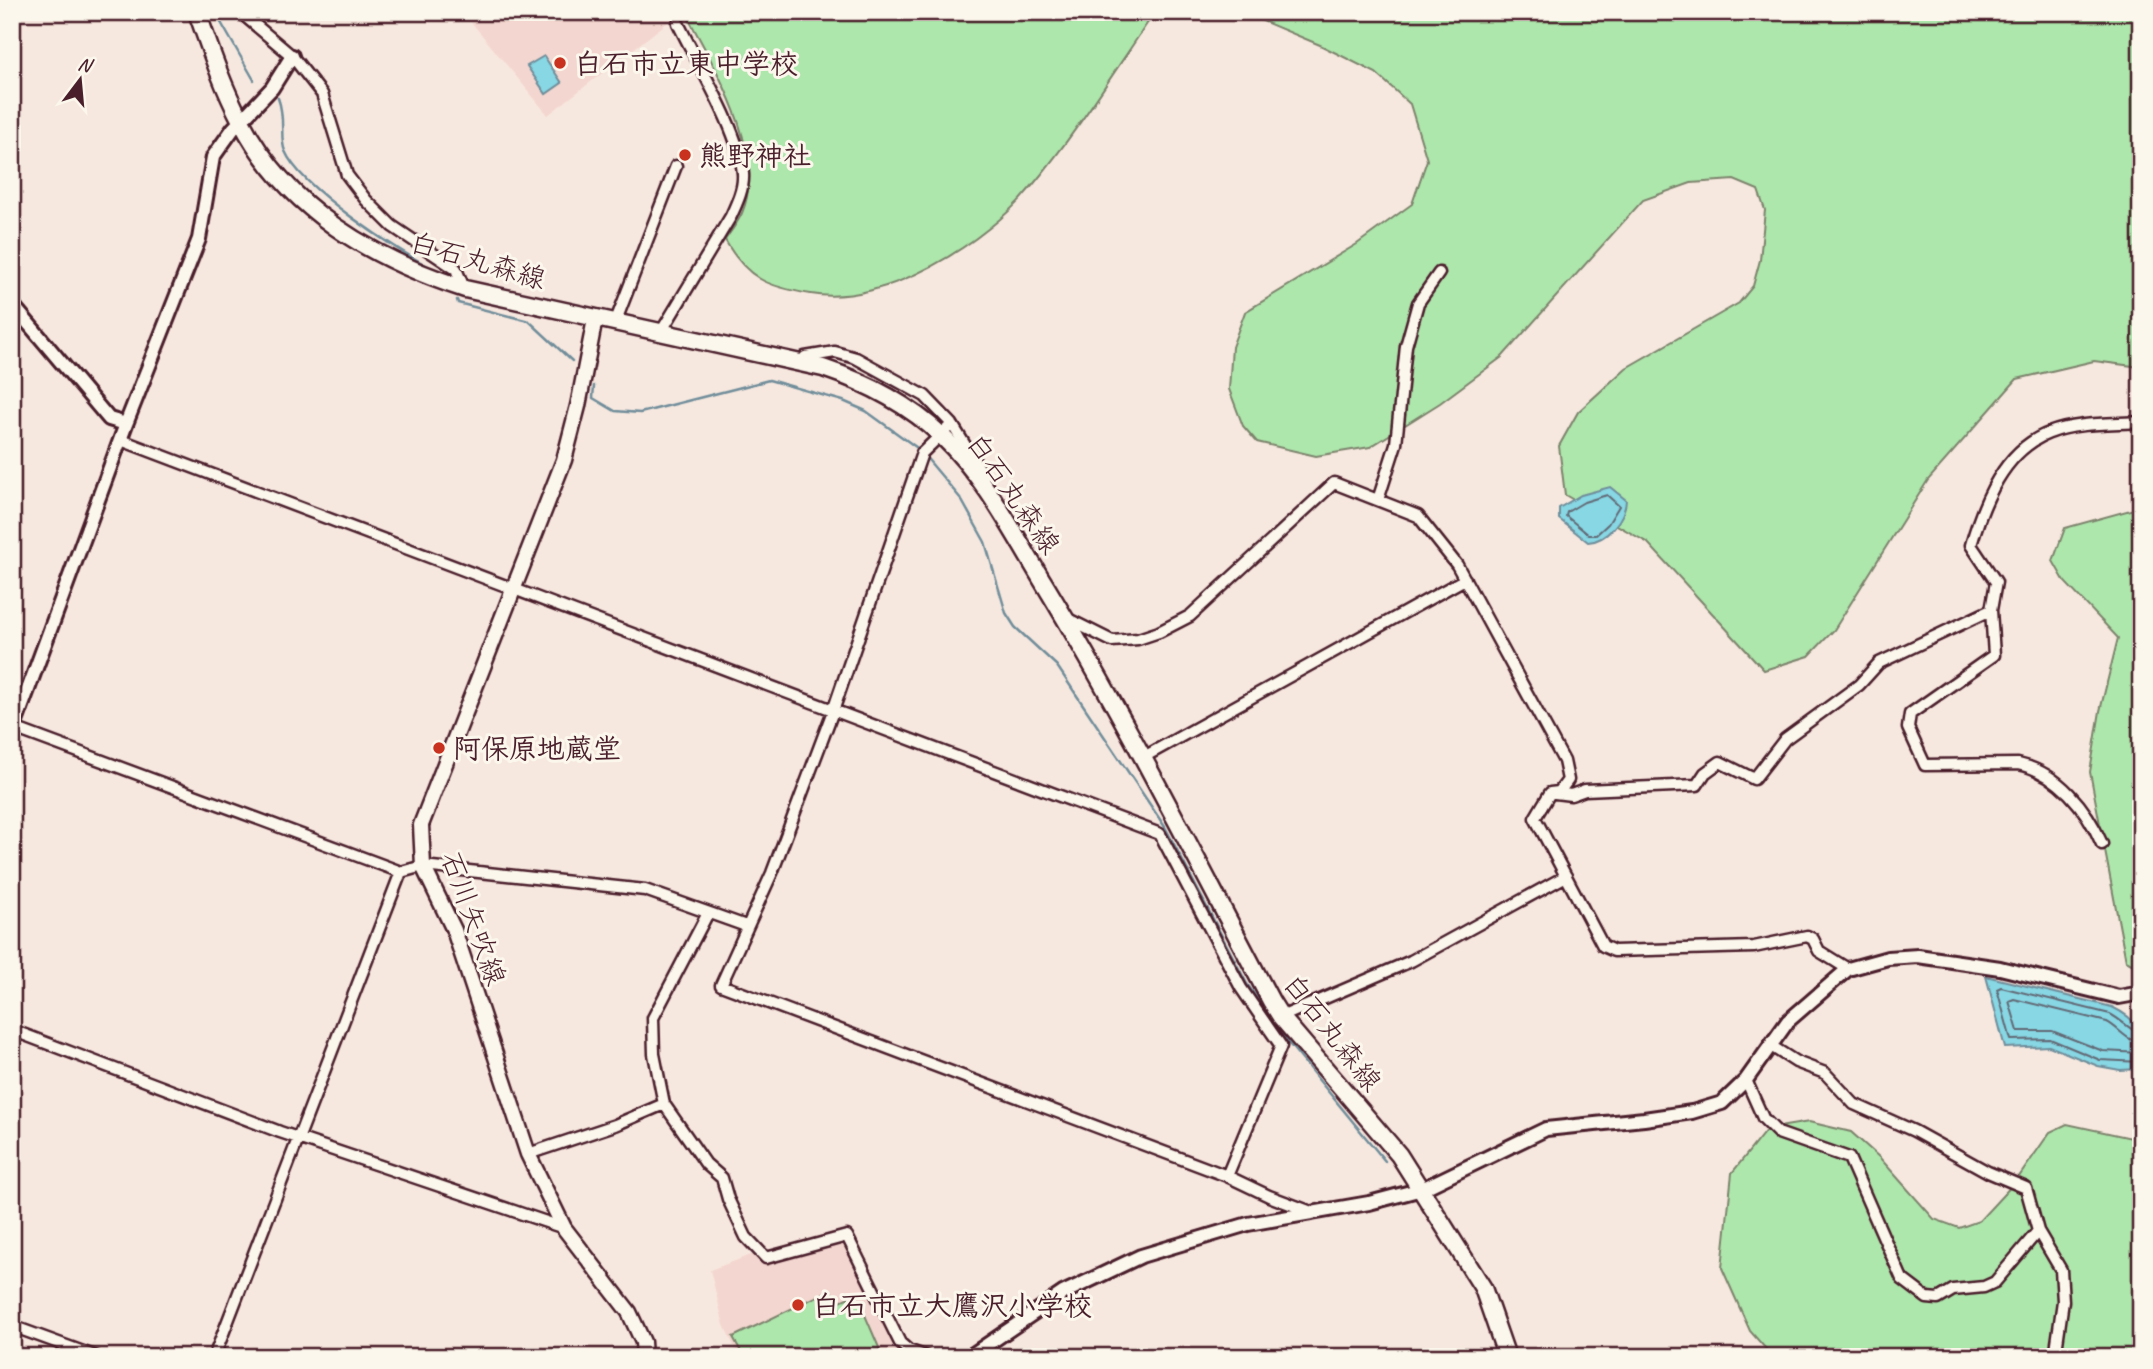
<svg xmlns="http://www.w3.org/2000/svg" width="2153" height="1369" viewBox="0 0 2153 1369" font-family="Caveat,'Klee One',sans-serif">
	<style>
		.built { fill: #f3d6cf }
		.green { fill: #ade7ac; stroke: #7c836c; stroke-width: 2 }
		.water { fill: #87d7e4; stroke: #6f8d9a; stroke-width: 2 }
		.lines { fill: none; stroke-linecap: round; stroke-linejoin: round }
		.shore { stroke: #626975; stroke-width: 2 }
		.stream { stroke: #6f8d9a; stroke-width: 2.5 }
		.minor-casing { stroke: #4a1f2b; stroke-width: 15 }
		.tertiary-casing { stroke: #4a1f2b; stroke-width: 18 }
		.secondary-casing { stroke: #4a1f2b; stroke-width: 19 }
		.primary-casing { stroke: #4a1f2b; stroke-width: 21 }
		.minor { stroke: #fbf7ec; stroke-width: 10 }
		.tertiary { stroke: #fbf7ec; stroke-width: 12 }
		.secondary { stroke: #fbf7ec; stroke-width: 14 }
		.primary { stroke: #fbf7ec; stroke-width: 16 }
		.poi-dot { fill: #c8321e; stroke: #fbf7ec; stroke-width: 2.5 }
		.labels { text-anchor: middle; stroke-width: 6; stroke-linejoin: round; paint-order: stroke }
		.poi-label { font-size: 28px; font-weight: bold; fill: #4a1f2b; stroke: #fbf7ec; text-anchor: start }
		.street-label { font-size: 28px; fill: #4a1f2b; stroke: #fbf7ec }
	</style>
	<rect width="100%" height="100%" fill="#f7e8df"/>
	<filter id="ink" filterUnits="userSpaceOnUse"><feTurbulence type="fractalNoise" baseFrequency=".0143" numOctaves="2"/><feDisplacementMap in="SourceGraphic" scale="14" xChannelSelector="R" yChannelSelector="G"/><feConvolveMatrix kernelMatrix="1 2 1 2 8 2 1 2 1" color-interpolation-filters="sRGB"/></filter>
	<g filter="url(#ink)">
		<!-- built -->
		<path class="built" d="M463,12H681L548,115Z
			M845,1240L901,1351L918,1357H739L724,1325L710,1270L757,1253L768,1263Z"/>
		<!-- green -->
		<path class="green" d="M685,12H1155C1115,70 1077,132 1032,186C987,242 885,307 811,294C768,287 747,279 725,240C731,231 738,222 742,213C768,152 713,65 685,12Z
			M1241,12H2141V367L2094,361L2017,379L1928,480L1834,630L1809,656L1764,670L1648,543L1565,495L1559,446L1578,412L1626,368L1739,303L1753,286L1760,260L1765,210L1758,190L1734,180L1691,183L1643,200L1502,357L1440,403L1370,447L1316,456L1257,442L1243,426L1229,389L1232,347L1245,312L1357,244L1412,204L1427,160L1410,104L1376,73L1320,45Z
			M2141,507V969L2126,961L2090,772L2100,711L2118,638L2065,582L2053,561L2065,528Z
			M1809,1122L1851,1132L1880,1158L1934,1219L1959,1228L1979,1221L2016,1181L2050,1132L2067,1124L2141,1140V1357H1773L1750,1331L1722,1268L1732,1173L1767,1129Z
			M830,1290L838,1302L856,1294L883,1357H744L733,1337Z"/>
		<!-- water -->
		<path class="water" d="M544,56L562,83L546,94L527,66Z
			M1610,487L1626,500C1625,519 1607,541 1588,542L1559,519V508L1581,495Z
			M1986,976L2112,1007C2145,1023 2141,1035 2140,1069L2120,1070L2098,1066L2049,1046L2005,1048Z"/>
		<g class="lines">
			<!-- shore -->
			<path class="shore" d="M1607,495L1619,506L1608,524L1596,535H1589L1566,516L1567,512L1584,502Z
				M2141,1034C2134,1033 2120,1019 2110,1014L2001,987L1997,989L2011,1040L2050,1039L2100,1060L2141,1062
				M2141,1042C2127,1042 2119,1028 2107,1022L2014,999L2009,1001L2018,1031H2052L2103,1051L2141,1053"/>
			<!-- stream -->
			<path class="stream" d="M215,12L254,80
				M278,98C286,119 279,138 285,151C301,189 399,252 437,271
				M457,300L458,303L529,321L572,361
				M594,386L593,398L615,411L640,413L769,380L843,401L866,411L920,450
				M924,455L961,499L985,542L1006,613L1015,627L1057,666L1165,827L1247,984L1286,1040L1385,1161"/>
			<!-- minor casing -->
			<g class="minor-casing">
				<path id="minor" d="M240,12L292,56L322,94L347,175L366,200L392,226L456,269L464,288
					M615,323L676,166
					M661,332L731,216C737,203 744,188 743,174C740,132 697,63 678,23
					M802,363L805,357L835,352L856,358L925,396L952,424L984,476
					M952,424L922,453L833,711L772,873L721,985L1227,1176L1269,1196L1314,1213
					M121,440L1160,834L1241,988L1281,1046L1227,1176
					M1378,500L1396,444L1406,346L1418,303L1439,273
					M1066,618L1112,641L1138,639L1159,632L1190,616L1334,483L1418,516L1457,565L1564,761L1568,780L1559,792L1550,793L1535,818L1603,946L1614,951L1754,947L1807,936L1813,939L1819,951L1848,969
					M14,728L401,872L423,866L645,890L746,926
					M1142,758L1465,579
					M1555,793L1571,795L1585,790L1697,785L1705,773L1720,762L1754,779L1785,739L1859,685L1879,663L1991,610
					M2102,844C2087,809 2058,772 2018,764L1925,765L1908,728L1910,714L1994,655L1991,610L1996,582L1971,545C1983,503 2004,450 2049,433C2076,422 2112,424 2141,422
					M708,913L653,1018L654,1054L664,1104L706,1164L722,1178L728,1199L746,1237L766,1258L847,1236L900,1343L908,1350L927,1357
					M1281,1017L1411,961L1566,876
					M12,1030L280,1132L564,1228
					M1771,1046L1796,1062L1825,1073L1854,1104L1914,1131L1988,1172L2026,1188L2038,1231L2061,1270L2063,1301L2055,1357
					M1746,1080L1763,1118L1778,1133L1849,1158L1902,1279L1927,1298L1938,1299L1953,1290L1984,1287L1995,1282L2038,1231
					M528,1154L615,1125L664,1104
					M12,1326L97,1357
					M214,1357L401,872"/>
			</g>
			<!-- tertiary casing -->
			<g class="tertiary-casing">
				<path id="tertiary" d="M12,304L109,419L126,424
					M12,733L126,424L199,239L213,157L233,129L272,88L292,56
					M969,1357L1063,1293L1141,1256L1248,1224L1369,1203L1422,1189L1546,1129L1644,1119L1692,1112L1722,1103L1746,1080L1788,1021L1848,969L1888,958L1918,956L2000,968L2119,997L2141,993"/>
			</g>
			<!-- secondary casing -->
			<g class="secondary-casing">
				<path id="secondary" d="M595,319L578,406L564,460L421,825L423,866L454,930L528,1154L564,1228L629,1312L643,1342L644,1357"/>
			</g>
			<!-- primary casing -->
			<g class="primary-casing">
				<path id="primary" d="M197,12C210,49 223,87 241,121C287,210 373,259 465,289L823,368C868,383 908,404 942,436C986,478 1014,534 1045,585C1126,719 1197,861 1271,1001L1281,1017L1399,1155L1483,1288L1507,1357"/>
			</g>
			<!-- minor -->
			<use href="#minor" class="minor"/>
			<!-- tertiary -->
			<use href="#tertiary" class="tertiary"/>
			<!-- secondary -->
			<use href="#secondary" class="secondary"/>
			<!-- primary -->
			<use href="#primary" class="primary"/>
		</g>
	</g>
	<!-- markers -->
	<g class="poi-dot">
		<circle cx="560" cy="63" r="7"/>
		<circle cx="685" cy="155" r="7"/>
		<circle cx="439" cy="748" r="7"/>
		<circle cx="798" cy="1305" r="7"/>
	</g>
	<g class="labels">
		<!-- poi labels -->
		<g class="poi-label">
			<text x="574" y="73">白石市立東中学校</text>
			<text x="699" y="165">熊野神社</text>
			<text x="453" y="758">阿保原地蔵堂</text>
			<text x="812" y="1315">白石市立大鷹沢小学校</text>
		</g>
		<!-- street labels -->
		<g class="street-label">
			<text transform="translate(478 260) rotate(16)" y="10">白石丸森線</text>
			<text transform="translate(1014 493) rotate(55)" y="10">白石丸森線</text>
			<text transform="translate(474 918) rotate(70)" y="10">石川矢吹線</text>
			<text transform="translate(1333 1032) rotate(52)" y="10">白石丸森線</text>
		</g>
	</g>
	<!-- margin -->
	<rect width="2153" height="1369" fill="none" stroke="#fbf7ec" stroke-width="42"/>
	<rect x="21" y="21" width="2111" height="1327" fill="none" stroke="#4a1f2b" stroke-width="2.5" filter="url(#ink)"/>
	<!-- north arrow -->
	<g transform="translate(80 80) rotate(16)" stroke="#fbf7ec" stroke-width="5" paint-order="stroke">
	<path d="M0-5L12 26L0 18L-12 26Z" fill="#4a1f2b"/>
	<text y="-10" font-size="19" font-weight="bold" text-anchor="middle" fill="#4a1f2b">N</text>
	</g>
</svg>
